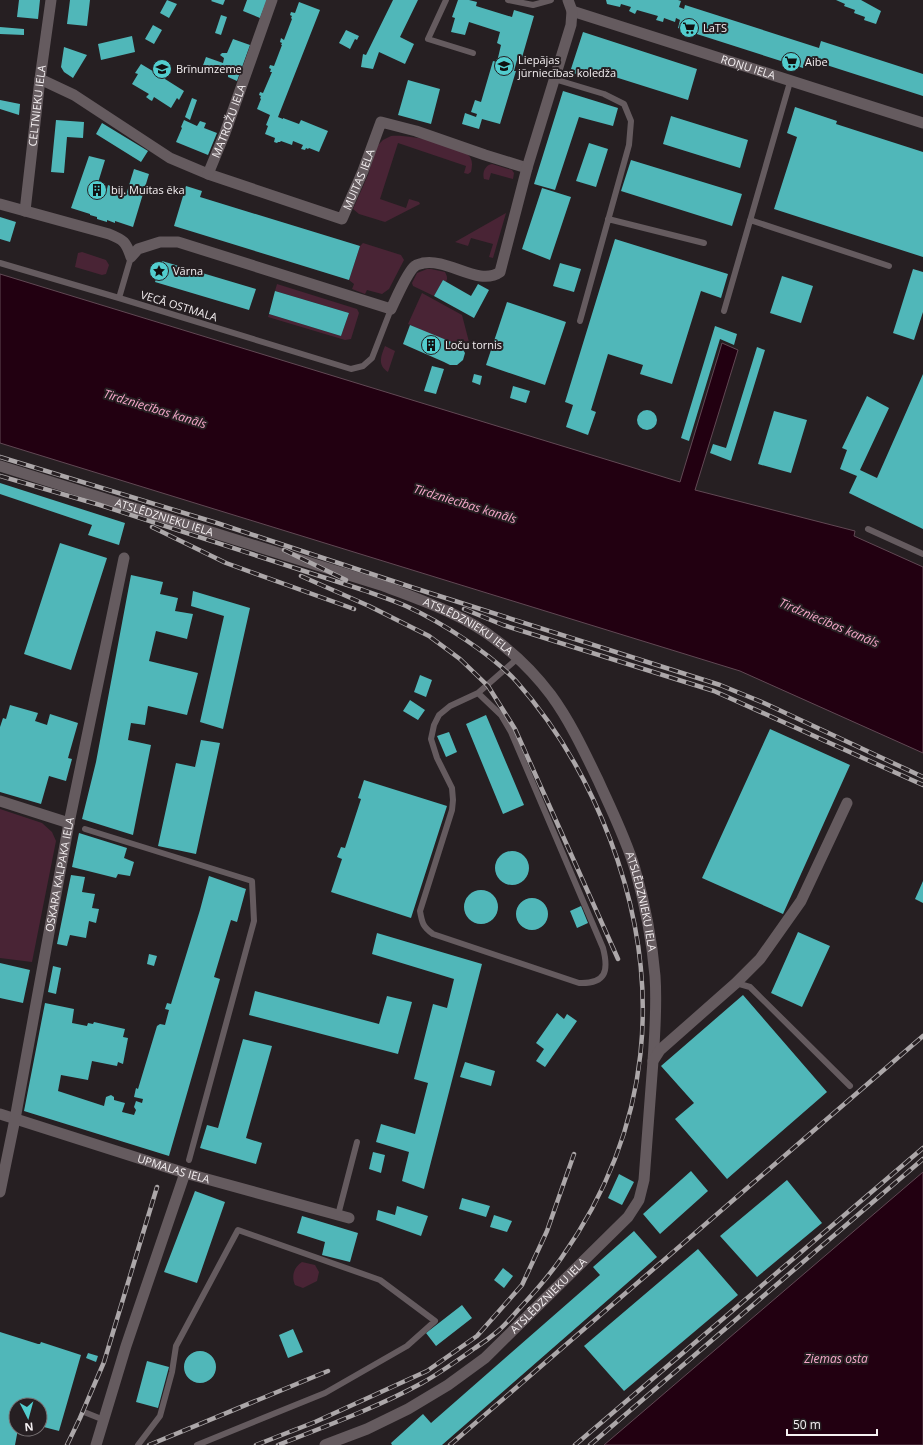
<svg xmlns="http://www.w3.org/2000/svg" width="923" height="1445" viewBox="0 0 923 1445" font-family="'Open Sans',sans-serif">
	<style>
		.green { fill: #492435 }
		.water { fill: #201; stroke: #614854 }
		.building { fill: #50b7b9 }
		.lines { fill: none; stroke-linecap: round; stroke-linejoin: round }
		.service { stroke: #655b5f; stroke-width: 6 }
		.minor { stroke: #655b5f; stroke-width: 11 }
		.rail-casing { stroke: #aca7a9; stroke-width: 4.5 }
		.rail { stroke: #261f22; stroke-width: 3; stroke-dasharray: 9; stroke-linecap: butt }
		.labels { text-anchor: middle; stroke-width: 4; stroke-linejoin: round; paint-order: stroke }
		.poi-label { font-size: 11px; fill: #f5f0f2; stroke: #261f22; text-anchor: start }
		.street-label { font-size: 11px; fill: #f5f0f2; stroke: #261f22 }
		.water-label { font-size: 12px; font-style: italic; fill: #f5a8ca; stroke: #261f22 }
	</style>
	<rect width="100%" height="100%" fill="#261f22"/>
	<!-- green -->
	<path class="green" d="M391,136C406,134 462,144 470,157C473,162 472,167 471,172L468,174L464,173L466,166L398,143L380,199L406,208L409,199L419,202L420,204L385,222L359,214L353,209L368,175L377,146L383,140Z
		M492,164L512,170L514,173L513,179L491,173L489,180L484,179C482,173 485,165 492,164Z
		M506,213L493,258L489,257L493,244L471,238L468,246L455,242Z
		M363,243L401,255L404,260L389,289L382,294L367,290L365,294L352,289L354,284L349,280L360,246Z
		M82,252L106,260L109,265L106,274L102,275L75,267L78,253Z
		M427,269H431L445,272C447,276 448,278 446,282L443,280L434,296L413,286L412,283L417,273Z
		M277,284L357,309L359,313L351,339L345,340L268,317L269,314L341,336L349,313L275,291Z
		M422,293L462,315L469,342L463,345L454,342L452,344L408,324Z
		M385,346L395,351L388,372C377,365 381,356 385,346Z
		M0,809L42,823L52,832L56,841L32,962L0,958Z
		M302,1262L315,1265L319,1272L317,1281L303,1288L295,1285C291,1276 294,1267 302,1262Z"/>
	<!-- water -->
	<path class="water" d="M0,274L680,482L722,343L738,350L695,490L855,531L854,536L923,567V753L740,671L0,443Z
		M923,1172V1445H604Z"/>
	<!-- building -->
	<path class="building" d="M19,0H40L38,19L17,17Z
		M70,0H90L87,26L67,24Z
		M167,0L177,4L169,18L160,13Z
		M212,0H225L223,5L211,1Z
		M247,0H267L260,18L243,11Z
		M393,0H418L400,37L414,44L405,64L379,52L373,69L361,67L363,54L366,55Z
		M458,0H469L477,2L476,6L512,17L514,10L534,16L521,61L517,60L514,71H516L500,124L482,119L479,129L462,124L465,113L476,117L477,114L471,112L475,100L481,102L493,61L497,62L501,45L497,43L500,32L469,22L465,35L451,32L455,18L452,17Z
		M606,0H678L681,1L679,7L684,9L685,5L819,48L821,41L923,74V96L814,61L815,58L807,56L803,68L678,28L680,20L676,18L675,22L664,18L663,22L656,20L658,16L637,10L635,14L629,11L631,7L621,4L620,7L607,4Z
		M836,0H861L881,11L876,24L864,20L865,17L854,13L855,10L844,6L845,4Z
		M299,2L320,10L278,117L283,119V118L299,124L301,120L328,131L319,152L309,148L308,149L306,148L305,150L301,149L303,145L293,141L292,145L281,141L280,142H278L277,143L274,142L275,138L265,134L268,126L266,125L270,115L257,109L261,99L260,98L261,96L259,95L260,92L263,93L272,72H270L271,69L269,68L270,65L274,66L282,45H281L282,43L280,42L281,38L284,40L292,19L291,18L292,16L290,15L291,12L295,13Z
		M221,15L227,17L221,35L215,33Z
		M153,25L162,30L154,44L145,39Z
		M0,27L24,29V35L0,34Z
		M346,30L359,36L357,40L355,39L350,49L339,43Z
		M583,32L697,69L688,100L596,71L592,79L570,72Z
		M132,36L135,52L101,60L98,44Z
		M233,39L250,45L237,81L228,77V75L223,73V75L202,68L206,57L223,63L224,58L220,55L222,53H227Z
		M64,47L87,55L73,78L64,72L61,67Z
		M141,64L161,76L162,74L166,76L165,79L184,91L179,100L177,98L171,108L154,97L152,101L150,100L146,97L149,94L132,84L138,74L135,73Z
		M408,80L440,89L431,124L398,115Z
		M563,91L618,108L613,126L579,117L555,190L534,184Z
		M192,98L197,100L190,120L185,117Z
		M0,100L20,104L19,115L0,109Z
		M795,107L837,121L836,124L923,152V257L774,209L797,137L787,133Z
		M671,116L748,140L740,168L663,144Z
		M56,120L84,122L83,138L67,137L64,173L51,172Z
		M184,120L197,126L200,121L206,123L204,128L217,133L208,155L176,142L182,128L181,127Z
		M102,123L148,151L141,162L96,134Z
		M589,143L608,149L596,187L576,181Z
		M89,156L105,160L97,186L107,189L108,185L113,187L117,188L116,192L126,195L134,169L149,174L133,227L115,221V223L107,220V222L97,219V217L90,215V214L71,208Z
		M631,160L742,194L732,226L621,191Z
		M186,186L202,191L200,197L360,246L349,280L174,226Z
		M542,188L571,197L550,260L522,249Z
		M0,217L16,222L10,242L0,239Z
		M615,239L728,274L721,298L701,291L672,384L640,374L643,365L608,354L591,410L596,412L588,435L566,427L573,405L565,402Z
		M162,261L256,289L249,310L155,282Z
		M560,263L581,269L574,292L553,286Z
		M913,269L923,272V312L914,340L893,333Z
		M782,276L813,286L801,323L770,313Z
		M443,280L471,296L478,284L489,290L474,318L434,296Z
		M275,291L349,313L341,336L269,314Z
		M507,302L566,322L545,385L486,365Z
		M410,325L461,346L465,353L463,360L457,365H450L444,362L403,344Z
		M715,326L737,334L734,345L720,339L689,441L681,438Z
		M757,347L765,350L731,461L710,453L713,444L726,448Z
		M432,366L444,369L436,394L424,391Z
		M474,374L482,376L480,385L472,382Z
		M923,374V529L849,493L857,476L840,469L847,450L842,448L867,396L889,408L860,470L877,478Z
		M513,386L530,391L526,403L510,398Z
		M637 420a10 10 0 1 1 20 0a10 10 0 1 1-20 0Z
		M774,411L807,420L791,473L758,464Z
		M0,483L125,523L119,545L88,535L92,525L0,494Z
		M60,543L107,558L71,670L24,654Z
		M131,575L163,582L160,594L178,598L175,611L193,614L187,639L156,631L149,661L198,673L187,715L148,706L145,725L131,723L128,740L151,745L133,835L82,819L96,762Z
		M193,591L250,608L223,729L200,722L224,616L191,606Z
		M420,675L432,680L426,697L414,692Z
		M410,700L425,710L418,720L403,711Z
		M10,705L38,713L35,721L47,725L50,714L78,723L68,758L72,759L66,781L49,776L41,804L0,792V727L3,718L6,719Z
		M486,715L524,805L503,814L466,724Z
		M770,729L850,765L783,914L702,878Z
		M449,732L457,752L446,757L437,736Z
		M201,740L220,743L196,854L158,846L176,763L195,767Z
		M364,780L447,806L411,918L331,892L342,859L337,857L341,847L345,848L361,799L358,798Z
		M79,833L127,848L124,858L134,862L130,876L118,874L116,878L72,867Z
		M495 868a17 17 0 1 1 34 0a17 17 0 1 1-34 0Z
		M71,875L85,877L82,892L95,894L92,908L99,909L96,923L89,921L86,938L70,935L67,946L57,944Z
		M209,876L246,889L237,922L231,920L214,977L220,979L169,1156L24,1111L45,1003L74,1009L72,1023L87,1026L88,1023L93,1024L94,1022L125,1029L123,1037L128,1038L123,1064L118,1062L117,1066L92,1061L88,1080L61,1075L58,1091L104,1106L106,1097L111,1095L114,1097V1100L125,1103L122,1112L134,1115L136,1110L134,1107L136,1101L142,1103L143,1099L134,1097L136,1088L138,1089L157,1026L160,1024L165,1025L169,1010L165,1009L167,1003L171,1004L200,910Z
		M923,881V903L915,899Z
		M464 907a17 17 0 1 1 34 0a17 17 0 1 1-34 0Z
		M516 914a16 16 0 1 1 32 0a16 16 0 1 1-32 0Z
		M581,906L588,923L577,928L570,911Z
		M798,932L830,946L802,1007L771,993Z
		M377,933L482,964L424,1189L402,1181L409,1152L376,1142L381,1124L415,1134L428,1083L414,1079L433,1004L447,1008L454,979L372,954Z
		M149,954L157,956L154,966L147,964Z
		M0,963L30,970L23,1003L0,998Z
		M53,966L61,968L56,994L48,992Z
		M255,991L379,1024L387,996L412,1002L398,1054L249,1015Z
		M743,995L827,1092L727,1179L675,1119L694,1103L661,1066Z
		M557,1013L564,1019L567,1014L577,1021L545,1067L536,1061L544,1049L536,1043Z
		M243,1039L272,1046L246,1138L262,1143L256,1164L200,1148L207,1125L218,1128Z
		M465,1062L495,1071L491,1086L460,1077Z
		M373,1152L385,1155L381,1173L369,1169Z
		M691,1171L708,1191L660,1234L643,1214Z
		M619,1174L634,1182L622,1205L608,1198Z
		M787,1180L822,1223L757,1277L720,1236Z
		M195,1191L225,1202L197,1283L164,1272Z
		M462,1198L490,1206L486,1217L459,1209Z
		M397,1206L428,1216L421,1236L376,1220L378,1210L395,1215Z
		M494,1215L512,1221L507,1232L490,1227Z
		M302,1216L358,1233L350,1262L322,1255L325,1242L297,1233Z
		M634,1231L657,1257L442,1445H392L391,1443L423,1414L431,1423L600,1275L593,1267Z
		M698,1249L738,1295L624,1391L584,1346Z
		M503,1268L513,1276L504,1288L494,1280Z
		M462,1305L472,1318L436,1346L426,1333Z
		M293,1329L303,1352L288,1358L279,1335Z
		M0,1332L38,1344H40L41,1342L81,1355L59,1431L40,1426V1405H16V1429H18L15,1445H0Z
		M184 1367a16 16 0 1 1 32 0a16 16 0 1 1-32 0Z
		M88,1353L98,1356L96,1362L86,1358Z
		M147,1361L169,1367L158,1408L136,1402Z"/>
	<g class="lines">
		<!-- service -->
		<path class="service" d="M446,0L428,39L473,53
			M508,0L533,5L551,0
			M554,79L604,94L624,104L631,121L629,145L580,321
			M608,219L704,243
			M750,220L889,266
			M0,263L119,298L351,369L363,366L372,358L391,309
			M119,298L131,257
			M724,311L790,82
			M868,529L923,554
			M478,693L501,715L511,732L603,948C609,971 606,984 579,983L433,934C423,927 422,923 420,911L452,810L453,800L452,788L437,758L431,739L434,725L439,715L450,706L478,693L518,658
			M85,829L252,881L254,921L189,1160
			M736,983L750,987L850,1086
			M338,1215L357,1142
			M84,1412L104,1420
			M138,1445L160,1416L172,1372L176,1346L238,1230L380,1280L435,1321L407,1346L325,1393L197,1445"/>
		<!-- minor -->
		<g class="minor">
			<path id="s1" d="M572,11L923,123"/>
			<path id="s2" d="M40,79L74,95L170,158L208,174L342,219L363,171L381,122L416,131L485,155L527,168"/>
			<path id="s3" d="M208,174L225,133L272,0"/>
			<path d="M0,204L109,234C124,240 126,242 131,257L138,249L160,242H178L391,309C396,299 407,272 415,266C417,264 421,264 423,263C448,258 479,287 500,272L527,168L571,25L572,11L568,0"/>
			<path id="s4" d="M25,211L40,79L51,0"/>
			<path id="s5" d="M0,466L384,586C423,601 463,614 496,640C516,655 536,675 551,695C570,721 584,751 598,780C611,809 626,839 635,869C645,904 652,940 655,976C657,1004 655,1033 653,1061"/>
			<path d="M0,801L69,823"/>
			<path id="s6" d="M0,1114L185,1173L349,1218"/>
			<path id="s7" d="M0,1192L15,1119L69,823L124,558"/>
			<path d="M96,1445L126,1346L185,1173"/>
			<path id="s8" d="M325,1445L367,1429L408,1409L448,1385L485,1358L628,1217L639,1200L644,1180L653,1061L660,1050L736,983L760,959L801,901L847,803"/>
		</g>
		<!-- rail casing -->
		<g class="rail-casing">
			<path id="rail" d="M0,457L217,523L414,588L720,685L764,703L923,777
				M0,476L100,505L363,590C377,595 392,600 406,606C441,622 490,653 516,681C557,727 588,781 610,839C665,984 652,1129 562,1257C549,1276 534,1293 518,1310C512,1317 505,1325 498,1331C491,1337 483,1343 475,1348C458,1360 440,1373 422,1383C376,1408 326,1426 278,1445
				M152,527L226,563L354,609
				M284,550L346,580
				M301,576L369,606L429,636L460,659L488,686L515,729L618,959
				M464,609L503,625L714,691L923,785
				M67,1445L80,1418L104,1362L157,1187
				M149,1445L328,1371
				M256,1445L315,1422L427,1371L477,1336L522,1285L547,1231L574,1154
				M450,1445L923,1036
				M575,1445L923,1148
				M590,1445L923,1159"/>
		</g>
		<!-- rail -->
		<use href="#rail" class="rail"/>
	</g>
	<!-- icons -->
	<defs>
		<g id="supermarket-disc" transform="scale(1)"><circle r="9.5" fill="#52cdce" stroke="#261f22"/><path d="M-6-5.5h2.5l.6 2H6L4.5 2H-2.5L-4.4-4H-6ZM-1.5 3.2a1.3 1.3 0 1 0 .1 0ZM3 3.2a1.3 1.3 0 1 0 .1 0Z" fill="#111"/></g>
		<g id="university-disc" transform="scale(1)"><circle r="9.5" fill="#52cdce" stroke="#261f22"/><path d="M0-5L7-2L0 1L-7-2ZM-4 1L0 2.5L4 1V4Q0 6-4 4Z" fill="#111"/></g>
		<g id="school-disc" transform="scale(1)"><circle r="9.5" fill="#52cdce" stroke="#261f22"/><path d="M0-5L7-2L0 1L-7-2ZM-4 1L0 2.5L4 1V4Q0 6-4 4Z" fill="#111"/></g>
		<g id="building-disc" transform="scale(1)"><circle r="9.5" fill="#52cdce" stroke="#261f22"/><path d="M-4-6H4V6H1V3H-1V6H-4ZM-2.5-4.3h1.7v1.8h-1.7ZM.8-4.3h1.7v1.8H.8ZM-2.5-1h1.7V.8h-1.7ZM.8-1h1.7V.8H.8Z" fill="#111"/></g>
		<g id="sight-disc" transform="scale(1)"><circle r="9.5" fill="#52cdce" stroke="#261f22"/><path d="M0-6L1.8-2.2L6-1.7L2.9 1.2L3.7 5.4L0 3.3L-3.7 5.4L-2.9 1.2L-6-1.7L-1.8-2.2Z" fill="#111"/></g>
	</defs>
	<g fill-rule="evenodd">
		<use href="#supermarket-disc" x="689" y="28"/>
		<use href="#supermarket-disc" x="791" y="62"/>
		<use href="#university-disc" x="504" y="66"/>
		<use href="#school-disc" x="162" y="69"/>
		<use href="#building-disc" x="97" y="190"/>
		<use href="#sight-disc" x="159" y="271"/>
		<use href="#building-disc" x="431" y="345"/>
	</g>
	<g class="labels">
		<!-- poi labels -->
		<g class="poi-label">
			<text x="703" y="32">LaTS</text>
			<text x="518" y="64">Liepājas<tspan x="518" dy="13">jūrniecības koledža</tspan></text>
			<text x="805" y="66">Aibe</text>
			<text x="176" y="73">Brīnumzeme</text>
			<text x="111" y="194">bij. Muitas ēka</text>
			<text x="173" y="275">Vārna</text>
			<text x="445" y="349">Loču tornis</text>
		</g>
		<!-- street labels -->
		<g class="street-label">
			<text dy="4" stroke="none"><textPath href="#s1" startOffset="185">ROŅU IELA</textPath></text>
			<text dy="4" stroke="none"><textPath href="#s4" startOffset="106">CELTNIEKU IELA</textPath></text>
			<text dy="4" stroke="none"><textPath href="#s3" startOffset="57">MATROŽU IELA</textPath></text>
			<text dy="4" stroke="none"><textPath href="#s2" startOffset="378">MUITAS IELA</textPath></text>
			<text transform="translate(179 306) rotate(17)" y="4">VECĀ OSTMALA</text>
			<text dy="4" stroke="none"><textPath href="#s5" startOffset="172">ATSLĒDZNIEKU IELA</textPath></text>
			<text dy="4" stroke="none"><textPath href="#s5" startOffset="496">ATSLĒDZNIEKU IELA</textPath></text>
			<text dy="4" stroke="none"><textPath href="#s7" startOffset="323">OSKARA KALPAKA IELA</textPath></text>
			<text dy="4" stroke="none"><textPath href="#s5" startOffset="832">ATSLĒDZNIEKU IELA</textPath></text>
			<text dy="4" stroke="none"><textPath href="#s6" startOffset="182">UPMALAS IELA</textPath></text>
			<text dy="4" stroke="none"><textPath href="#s8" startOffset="272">ATSLĒDZNIEKU IELA</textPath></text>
		</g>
		<!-- water labels -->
		<g class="water-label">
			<text transform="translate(155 409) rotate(17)" y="4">Tirdzniecības kanāls</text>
			<text transform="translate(465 504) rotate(17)" y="4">Tirdzniecības kanāls</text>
			<text transform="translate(829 623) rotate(23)" y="4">Tirdzniecības kanāls</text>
			<text x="836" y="1363">Ziemas osta</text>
		</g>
	</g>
	<!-- north arrow -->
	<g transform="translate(28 1417) rotate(174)"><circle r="19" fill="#261f22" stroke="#797375"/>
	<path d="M0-3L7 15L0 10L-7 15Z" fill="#52cdce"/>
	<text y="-6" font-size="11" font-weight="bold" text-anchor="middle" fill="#f5f0f2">N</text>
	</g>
	<!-- scale -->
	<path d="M787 1429v6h90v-6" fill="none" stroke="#f5f0f2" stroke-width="2"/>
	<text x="793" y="1429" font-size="12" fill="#f5f0f2" stroke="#261f22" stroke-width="3" paint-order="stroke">50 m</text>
</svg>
